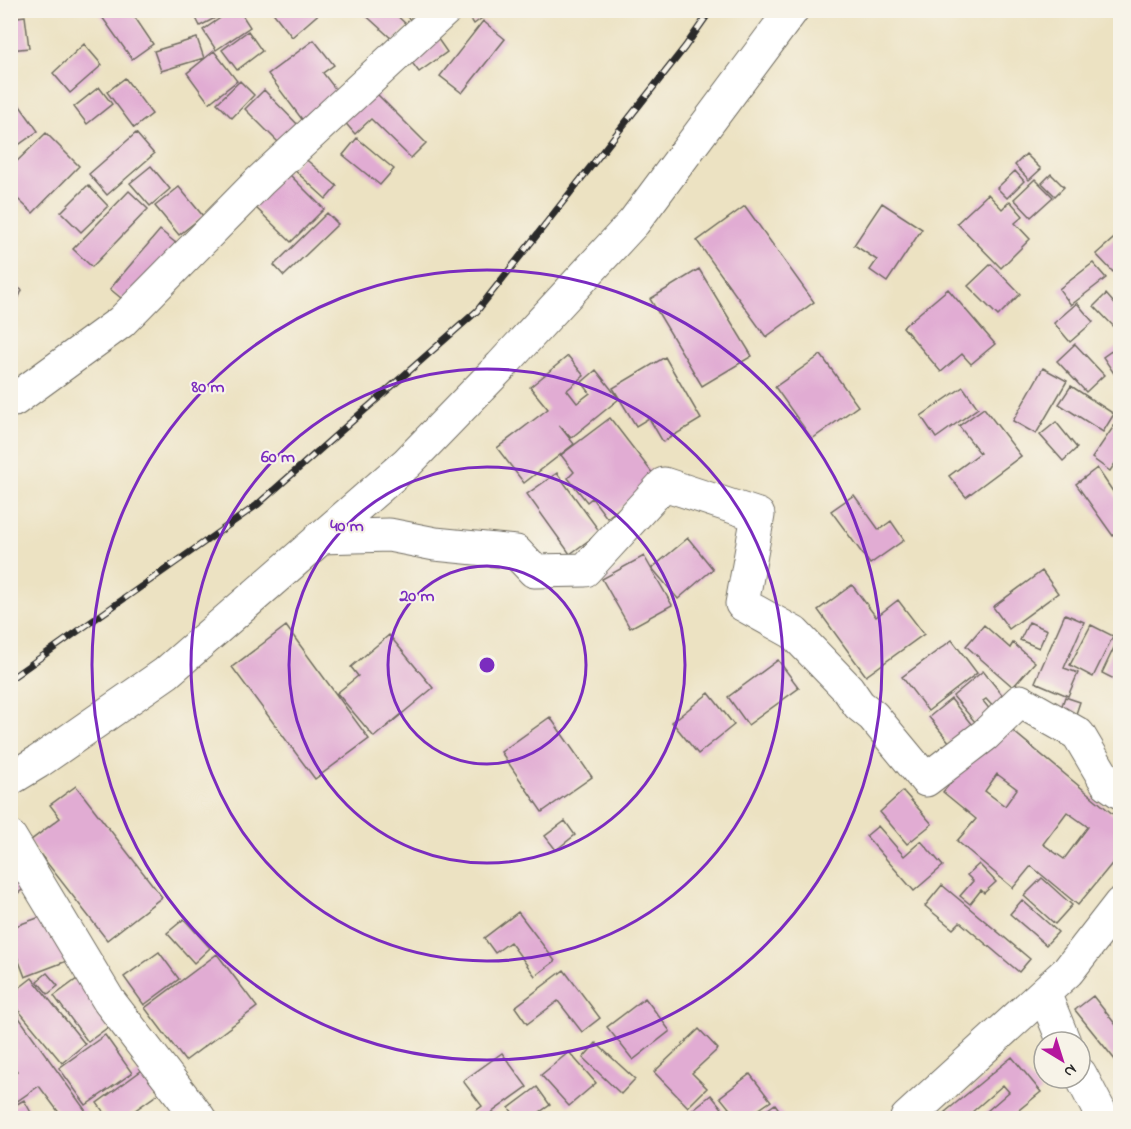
<svg xmlns="http://www.w3.org/2000/svg" width="1131" height="1129" viewBox="0 0 1131 1129" font-family="'Indie Flower',sans-serif">
	<style>
		.building { fill: #e1acd3; fill-rule: evenodd }
		.lines { fill: none; stroke-linecap: round; stroke-linejoin: round }
		.minor-casing { stroke: #6f6b60; stroke-width: 35 }
		.minor { stroke: #fff; stroke-width: 33 }
		.rail-casing { stroke: #2b2b2b; stroke-width: 7 }
		.rail { stroke: #f7f3e8; stroke-width: 4.5; stroke-dasharray: 14; stroke-linecap: butt }
		.ring { fill: none; stroke: #7b2cbf; stroke-width: 3 }
		.centre { fill: #7b2cbf; stroke: #f7f3e8; stroke-width: 3 }
		.ring-label { font-size: 18px; text-anchor: middle; font-weight: bold; fill: #7b2cbf; stroke: #f7f3e8; stroke-width: 4.5; stroke-linejoin: round; paint-order: stroke }
	</style>
	<rect width="100%" height="100%" fill="#f7f3e8"/>
	<filter id="ink" filterUnits="userSpaceOnUse"><feTurbulence type="fractalNoise" baseFrequency=".0167" numOctaves="2"/><feDisplacementMap in="SourceGraphic" scale="12" xChannelSelector="R" yChannelSelector="G"/><feConvolveMatrix kernelMatrix="1 2 1 2 8 2 1 2 1" color-interpolation-filters="sRGB"/></filter>
	<filter id="wash" filterUnits="userSpaceOnUse"><feTurbulence type="fractalNoise" baseFrequency=".008" numOctaves="4" result="noise"/><feDisplacementMap in="SourceGraphic" scale="24" xChannelSelector="R" yChannelSelector="G"/><feGaussianBlur stdDeviation="1.35" result="paint"/><feColorMatrix in="noise" values="0 0 0 0 0 0 0 0 0 0 0 0 0 0 0 0 0 1.4 0 .05"/><feComposite in="paint" operator="in"/></filter>
	<g filter="url(#wash)">
		<rect width="100%" height="100%" fill="#ece2c2"/>
		<g id="blocks">
			<!-- building -->
			<path class="building" d="M97,10H130L153,44L132,59Z
				M192,10H230L200,26Z
				M232,10H239L250,27L216,50L203,30Z
				M271,10H323L292,37Z
				M360,10H391L408,26L394,41Z
				M398,10H420L412,21Z
				M465,10H493L474,24Z
				M25,16L29,48L10,50V18Z
				M483,21L505,39L462,93L440,76Z
				M248,31L262,51L237,70L222,50Z
				M433,32L447,52L419,72L404,52Z
				M197,38L204,58L161,71L154,51Z
				M314,40L334,65L323,73L340,95L304,122L268,74Z
				M84,44L102,65L70,93L53,73Z
				M214,51L237,81L209,103L187,73Z
				M125,78L152,114L134,128L107,92Z
				M240,81L254,95L232,118L217,103Z
				M99,87L112,104L87,124L74,107Z
				M372,89L426,143L411,158L371,119L355,134L342,119Z
				M264,90L301,128L282,146L245,109Z
				M15,99L38,131L10,151V102Z
				M46,133L79,166L33,213L10,192V168Z
				M136,133L154,154L107,195L89,174Z
				M357,138L394,169L380,185L343,155Z
				M1026,154L1041,169L1029,180L1015,165Z
				M302,156L337,186L326,199L292,168Z
				M151,166L170,189L150,206L130,183Z
				M284,169L324,209L291,242L250,202Z
				M1015,171L1024,181L1007,198L997,188Z
				M1051,174L1064,187L1055,196L1042,183Z
				M1035,179L1053,197L1031,217L1014,199Z
				M88,185L108,206L81,232L61,212Z
				M179,187L203,216L179,235L155,206Z
				M129,191L148,209L92,267L73,249Z
				M988,194L1002,209L1010,201L1023,216L1015,223L1030,239L1001,268L957,223Z
				M882,203L922,229L887,282L870,270L877,260L854,245Z
				M745,206L814,302L766,337L697,241Z
				M327,213L338,224L284,276L274,265Z
				M160,230L177,244L127,303L110,289Z
				M1120,233V265L1113,272L1096,254Z
				M1093,263L1106,278L1071,305L1059,289Z
				M991,264L1020,294L998,316L968,286Z
				M699,269L752,356L702,386L650,299Z
				M10,284L22,290L15,306L10,304Z
				M948,289L995,344L971,364L962,354L941,372L903,327Z
				M1106,294L1120,310V333L1094,306Z
				M1077,303L1093,322L1070,342L1054,323Z
				M1075,344L1104,375L1086,392L1057,361Z
				M1120,345V371L1115,375L1103,357Z
				M821,355L858,406L812,439L775,387Z
				M568,356L584,376L567,390L577,403L590,393L582,382L596,370L619,399L571,438L559,425L574,444L524,483L497,448L548,409L530,387Z
				M665,357L701,419L663,442L649,418L636,426L613,388Z
				M1043,368L1067,381L1036,434L1013,421Z
				M1071,386L1114,414L1103,432L1059,404Z
				M963,387L978,408L936,438L921,416Z
				M984,408L1021,456L966,497L949,476L980,453L959,426Z
				M610,418L657,479L607,518L592,498L587,502L568,478L574,472L561,455Z
				M1056,422L1077,448L1063,461L1040,435Z
				M1116,423L1120,426V456L1110,471L1092,458Z
				M1097,468L1120,502V531L1113,536L1076,484Z
				M557,473L600,532L570,554L527,494Z
				M854,495L879,530L891,521L904,540L870,564L831,511Z
				M688,538L713,569L678,599L652,568Z
				M644,556L672,605L630,628L602,579Z
				M1042,571L1058,593L1009,629L993,607Z
				M852,585L876,617L898,600L924,634L866,676L818,610Z
				M1065,614L1084,622L1064,668L1078,673L1068,696L1035,682Z
				M1029,622L1047,630L1039,648L1020,640Z
				M984,625L1010,648L1013,643L1035,662L1013,687L966,646Z
				M1091,625L1113,636L1093,677L1070,665Z
				M286,626L369,739L315,779L232,667Z
				M389,635L433,688L374,737L337,693L358,676L351,667Z
				M1120,635V682L1102,673Z
				M952,640L977,673L928,711L902,677Z
				M778,660L799,688L748,725L728,697Z
				M983,671L1008,702L997,711L986,699L983,701L995,716L981,729L953,696Z
				M709,693L734,725L698,754L672,722Z
				M1065,697L1080,702L1076,714L1061,708Z
				M951,699L976,730L954,748L929,717Z
				M550,717L592,777L542,812L501,752Z
				M1002,722L1120,820V854L1078,905L1031,866L1013,888L957,841L976,819L943,792ZM997,774L1017,789L1005,806L985,791ZM1067,812L1088,827L1064,859L1043,844Z
				M76,786L162,897L107,940L30,841L60,818L50,805Z
				M903,791L932,824L907,844L880,812Z
				M565,821L575,835L556,850L545,836Z
				M878,826L904,856L921,841L943,866L914,891L866,836Z
				M10,852L33,882L10,899Z
				M979,864L996,882L984,893L981,890L970,904L960,896L973,881L967,875Z
				M1042,878L1072,905L1055,924L1024,896Z
				M942,885L1030,959L1019,972L960,922L953,929L925,906Z
				M1022,900L1058,932L1046,945L1010,914Z
				M54,912L72,959L25,977L10,938V928Z
				M518,912L555,961L535,976L510,942L495,953L484,938Z
				M184,919L210,948L194,963L167,933Z
				M159,952L179,979L144,1005L124,977Z
				M217,954L257,1007L185,1061L145,1008Z
				M564,970L600,1018L582,1032L558,1001L527,1024L515,1007Z
				M47,973L58,986L48,994L37,981Z
				M81,976L115,1022L88,1042L54,996Z
				M32,978L85,1044L62,1063L10,1000V995Z
				M1093,996L1120,1030V1066L1075,1010Z
				M645,998L670,1031L633,1060L607,1027Z
				M10,1005L88,1114L82,1118H63L39,1086L10,1106V1076L17,1071L10,1062Z
				M699,1029L718,1049L692,1073L707,1088L688,1107L654,1072Z
				M105,1035L132,1073L86,1105L59,1068Z
				M596,1043L635,1079L621,1094L583,1058Z
				M569,1052L596,1083L569,1106L541,1075Z
				M502,1053L527,1087L484,1118H466L482,1106L463,1081Z
				M1012,1057L1041,1092L1009,1118H979L1009,1092L1003,1085L971,1113L975,1118H950L945,1112Z
				M145,1068L162,1091L124,1118H108L97,1103Z
				M750,1074L771,1101L746,1118H737L720,1097Z
				M537,1087L550,1105L531,1118H517L509,1108Z
				M711,1095L730,1118H697L691,1111Z
				M24,1100L34,1118H10V1108Z
				M775,1104L785,1118H756Z"/>
		</g>
	</g>
	<g filter="url(#ink)">
		<use href="#blocks" fill-opacity="0" stroke="#6f6b60" stroke-width="1.5"/>
		<g class="lines">
			<!-- minor casing -->
			<g class="minor-casing">
				<path id="minor" d="M10,399L14,400L121,322L260,181L445,10
					M320,537L389,535L435,544L516,552L534,571L585,570L664,484L758,515L742,604L794,633L848,689L859,705L873,716L926,780L985,735L1020,701L1078,734L1107,783L1120,792
					M10,779L38,762L166,673L407,463L501,366L634,222L792,10
					M10,837L109,1001L199,1118
					M1044,993L1064,1042
					M1080,1074L1103,1118
					M907,1118L1068,971L1120,904"/>
			</g>
			<!-- minor -->
			<use href="#minor" class="minor"/>
			<!-- rail casing -->
			<g class="rail-casing">
				<path id="rail" d="M10,679L257,505L477,311L685,47L711,10"/>
			</g>
			<!-- rail -->
			<use href="#rail" class="rail"/>
		</g>
	</g>
	<!-- distance rings -->
	<g class="ring">
		<circle cx="487" cy="665" r="99"/>
		<circle cx="487" cy="665" r="198"/>
		<circle cx="487" cy="665" r="296"/>
		<circle cx="487" cy="665" r="395"/>
	</g>
	<circle cx="487" cy="665" r="9" class="centre"/>
	<g class="ring-label">
		<text x="208" y="392">80 m</text>
		<text x="278" y="462">60 m</text>
		<text x="347" y="531">40 m</text>
		<text x="417" y="601">20 m</text>
	</g>
	<!-- margin -->
	<rect width="1131" height="1129" fill="none" stroke="#f7f3e8" stroke-width="36"/>
	<!-- north arrow -->
	<g transform="translate(1062 1060) rotate(142)"><circle r="28" fill="#f7f3e8" stroke="#a5a39c" stroke-width="1.5"/>
	<path d="M0-4.5L10 22L0 15L-10 22Z" fill="#b5179e"/>
	<text y="-9" font-size="16" font-weight="bold" text-anchor="middle" fill="#2b2b2b">N</text>
	</g>
</svg>
